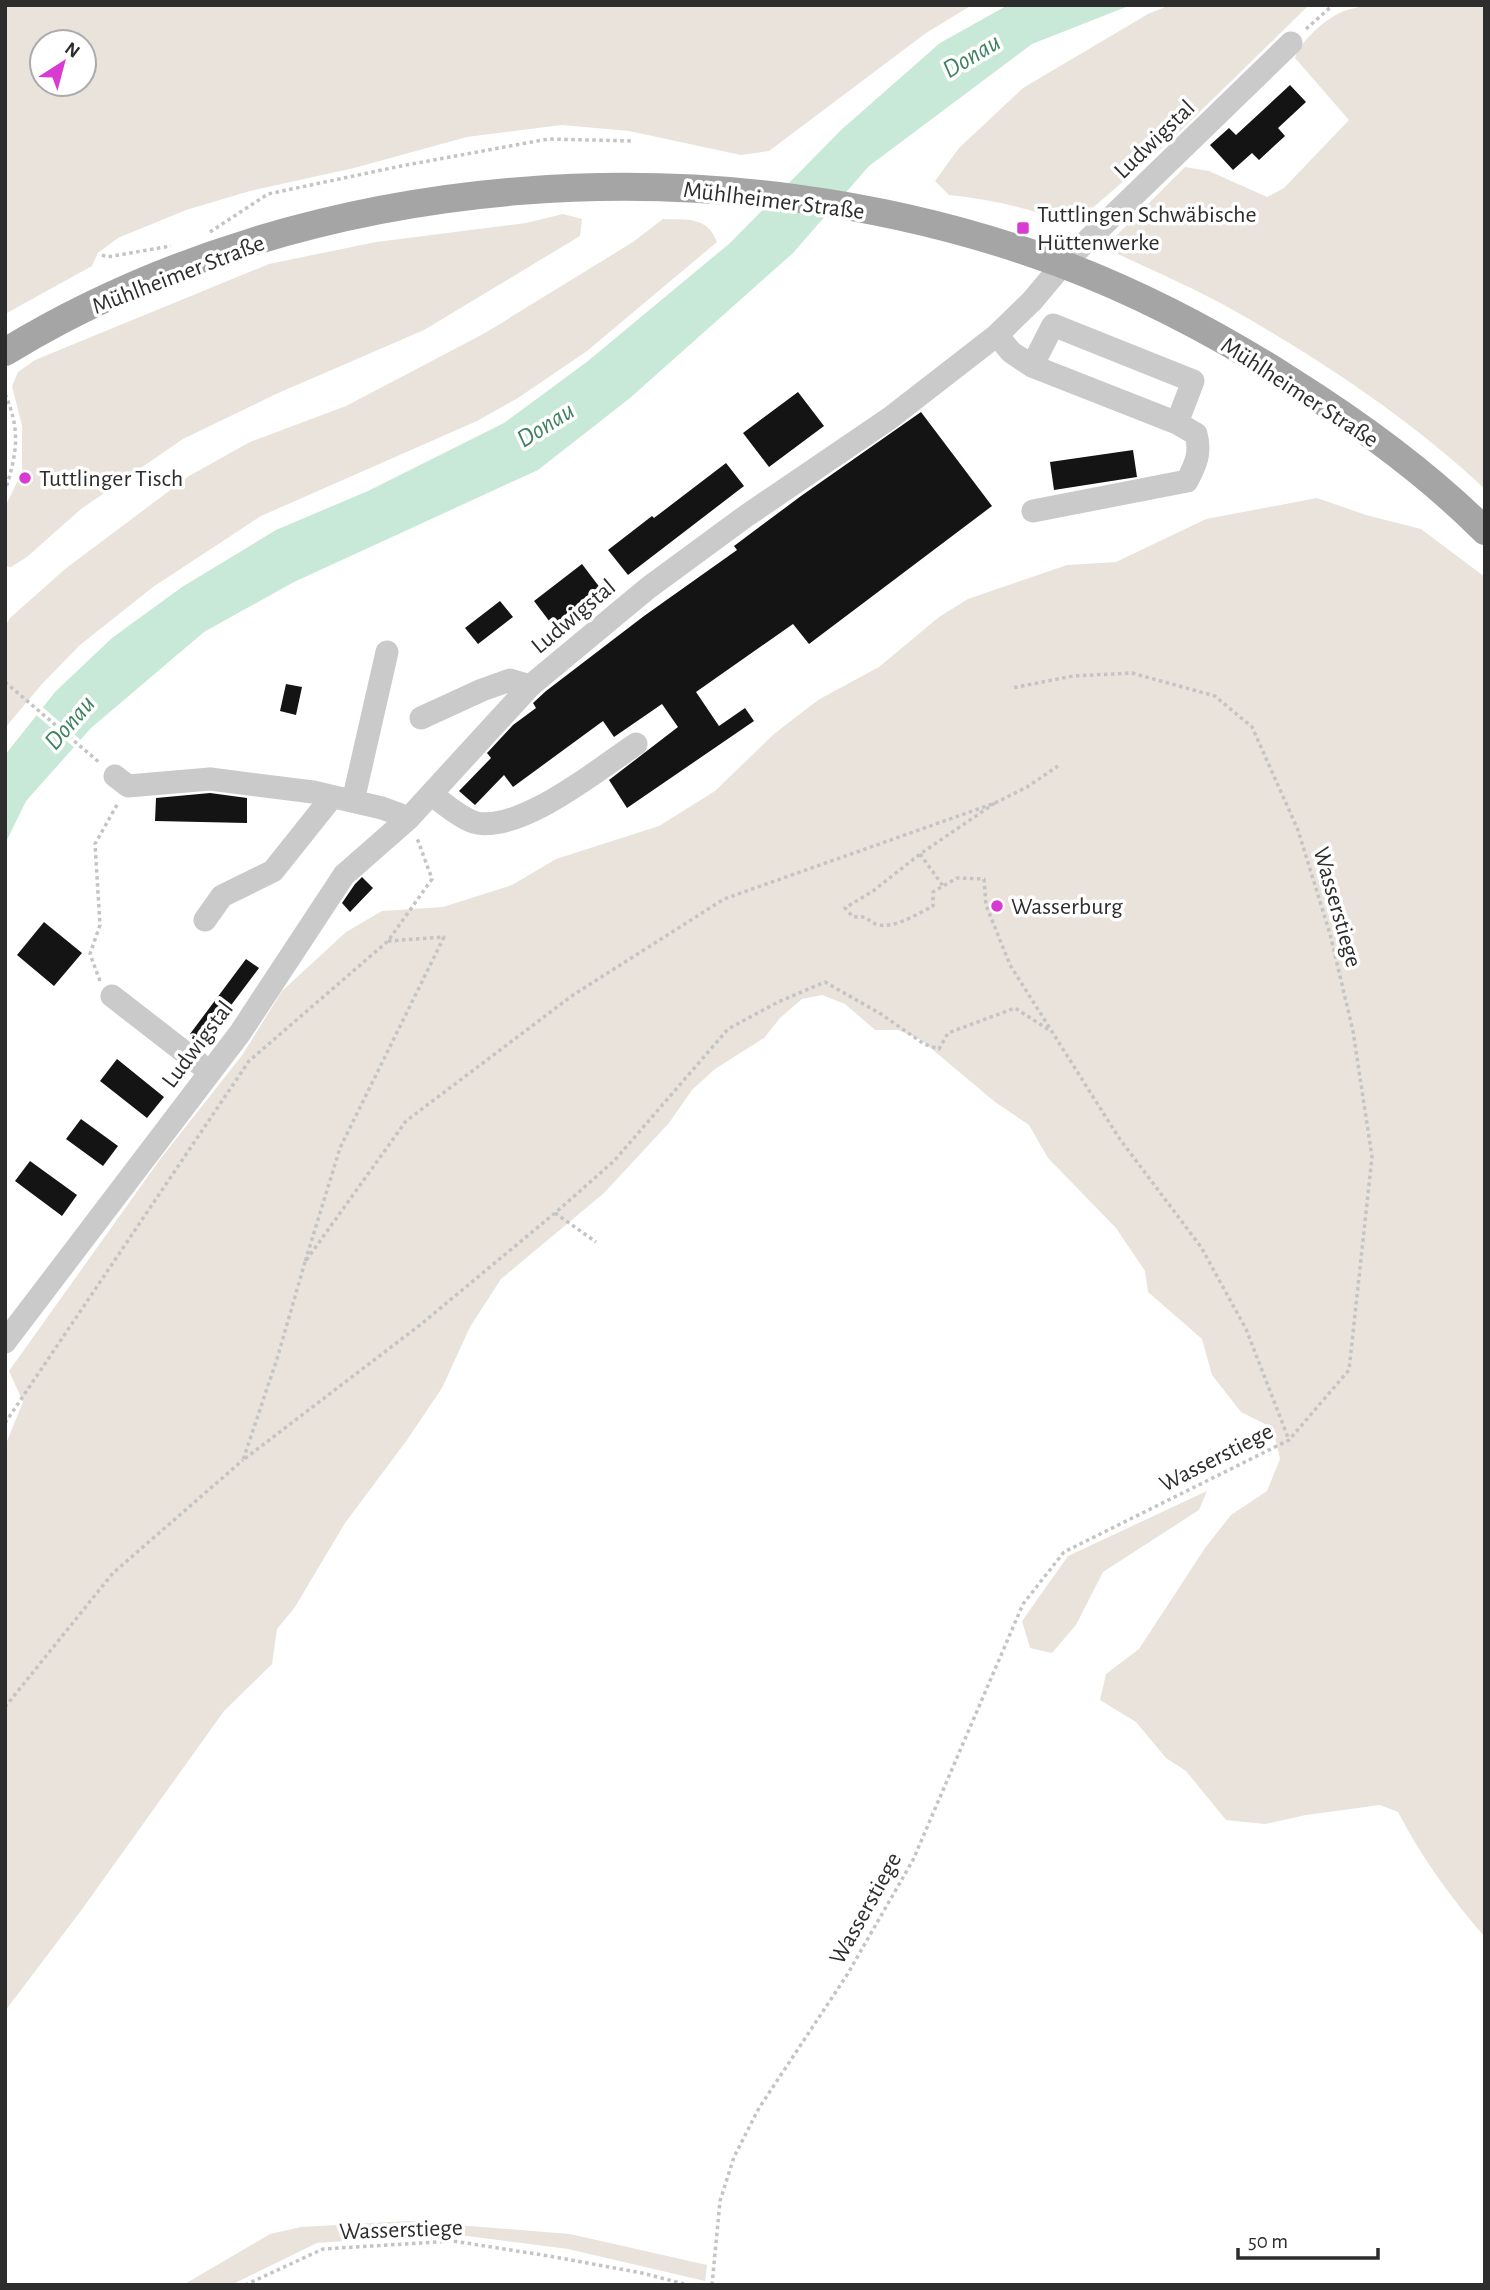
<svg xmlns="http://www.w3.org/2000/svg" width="1490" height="2290" viewBox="0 0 1490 2290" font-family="'Alegreya Sans',sans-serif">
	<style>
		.green { fill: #e9e3db; fill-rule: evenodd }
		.water { fill: #c8e8d8 }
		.pier { fill: #fff }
		.building { fill: #141414 }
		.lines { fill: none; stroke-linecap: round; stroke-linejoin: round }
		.path { stroke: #c4c4c4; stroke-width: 3.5; stroke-dasharray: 3.5 3.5; stroke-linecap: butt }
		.minor { stroke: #cacaca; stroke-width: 23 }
		.major { stroke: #a5a5a5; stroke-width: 28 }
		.poi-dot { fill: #d73bd1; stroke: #fff; stroke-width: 2.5 }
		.labels { text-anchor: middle; stroke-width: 7; stroke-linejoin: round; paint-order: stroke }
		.street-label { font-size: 24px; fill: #2d2d2d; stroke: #fff }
		.poi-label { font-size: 24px; fill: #2d2d2d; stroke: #fff; text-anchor: start }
		.water-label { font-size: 26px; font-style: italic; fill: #3f8260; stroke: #fff }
	</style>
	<rect width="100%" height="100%" fill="#fff"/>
	<!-- green -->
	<path class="green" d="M5,5H972L926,33L769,151L741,155L629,131L562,125L467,137L354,168L250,191L186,210L118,238L98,253L92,266L5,314ZM84,42V84H42V42Z
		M1170,5H1309L1172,139L1073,225C1034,209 991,199 949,195L935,181L959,148L1023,88L1148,14Z
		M1368,5L1485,6V489C1413,421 1320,359 1233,310C1196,289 1156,272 1118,254L1112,240L1185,167L1209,171L1267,197L1284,188L1349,120L1295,58C1301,40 1328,16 1347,10C1353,8 1361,7 1368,5Z
		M563,214L582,219L580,236L424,330L276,394L183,439L81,509L27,557L11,567L5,566V507L22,472V426L12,386L18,372L35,360L269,264L376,242L526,223Z
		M663,219C687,220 707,216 717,242L587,351L518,398L477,421L261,516L153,587L80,645L42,684L5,728V626L10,618L65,569L189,476L250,442L346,406L485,333L633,242Z
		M1317,498L1366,515L1421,529L1485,577V1937C1452,1900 1421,1856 1398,1812L1380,1805L1306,1815L1265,1824L1226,1820L1186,1771L1166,1758L1136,1722L1100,1700L1106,1674L1139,1649L1205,1548L1231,1515L1267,1491L1280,1459L1273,1428L1241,1412L1212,1375L1202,1339L1148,1292L1145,1271L1116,1228L1048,1158L1029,1125L995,1102L921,1040L898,1030H875L845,1004L822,995L802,999L780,1018L764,1038L715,1069L692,1090L669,1123L604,1193L501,1279L470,1327L442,1388L407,1440L345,1523L295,1607L277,1629L272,1664L224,1711L80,1912L5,2011V1446L23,1402L9,1371L161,1158L243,1054L282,991L346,932L382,911L443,907L512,885L556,859L659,826L715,791L774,734L818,700L879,667L939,617L968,599L1067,565L1116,562L1206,519Z
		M1207,1491L1199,1510L1103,1572L1076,1625L1052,1653L1030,1648L1022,1621L1068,1556Z
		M408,2221L570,2234L707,2265L705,2281L568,2249L452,2234L317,2243L231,2285H183L270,2234L301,2227Z"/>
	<!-- water -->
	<path class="water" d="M1008,5H1131L1032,44L869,166L793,253L630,398L538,470L294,582L204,632L91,728L26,801L5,844V755L55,692L112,638L182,587L276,530L368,491L504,423L588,361L730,243L841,130L940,43Z"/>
	<!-- pier -->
	<path class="pier" d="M40,705L83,742L76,749L34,713Z"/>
	<!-- building -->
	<path class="building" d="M1290,85L1306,102L1278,128L1285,136L1259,160L1252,153L1233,170L1210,145L1229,128L1236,135Z
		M798,392L824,426L769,467L743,433Z
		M921,412L992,506L809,644L793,624L696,692L719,726L745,708L754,721L627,808L609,780L678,727L662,704L614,737L603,721L513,787L504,775L475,805L459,791L491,758L487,753L513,725L536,708L533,703L546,691L644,616L737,550L734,546L801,496Z
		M1133,450L1137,477L1054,490L1050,462Z
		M726,463L744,486L628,575L608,550L652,516L654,518Z
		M582,564L604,593L556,630L534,601Z
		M500,601L513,617L478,644L465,628Z
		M286,684L302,687L296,715L280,711Z
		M210,793L247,798V823L155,821L156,798Z
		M362,877L373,888L350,912L342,903L355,884Z
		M44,922L82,953L54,986L17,955Z
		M246,959L259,968L202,1044L190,1034Z
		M117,1059L164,1097L147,1118L100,1081Z
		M81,1119L118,1146L103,1166L66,1139Z
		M30,1161L77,1195L62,1216L15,1181Z"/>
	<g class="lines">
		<!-- path -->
		<path class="path" d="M1306,29L1333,5
			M210,232L268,194L401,166L548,139L633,141
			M102,255L107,257L171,246
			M5,394C21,430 17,454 5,491
			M5,682L100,763
			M995,803L1027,787L1058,766
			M920,854L943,886
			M388,941L444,937L340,1148L305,1262L406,1121L573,995L724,899L995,803L920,854L873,891L845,908L853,917C871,915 866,922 879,925C896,928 919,913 933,906V892L957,878L984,879L986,905L1010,965L1119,1138L1201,1247L1246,1329L1289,1440
			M100,981L90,954L100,925L95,844L118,803
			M555,1213L596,1242
			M305,1262L277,1359L243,1460L420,1325L555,1213L614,1161L728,1029L778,1002L825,982L881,1014L924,1044L939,1049L948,1033L1015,1008L1049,1030
			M5,1423L249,1061L388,941L432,879L417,838
			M5,1707L113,1573L243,1460
			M245,2285L323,2249L453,2241L549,2256L642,2273L688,2285
			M712,2285L720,2201L734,2157L759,2108L847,1975L913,1860L1023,1604L1064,1552L1289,1440L1349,1370L1372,1157L1353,1031L1330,934L1298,830L1252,727L1215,696L1132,673L1073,676L1012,688"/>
		<!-- minor -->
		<path class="minor" d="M997,335L1011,352L1032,366L1177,423L1193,381L1053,325L1032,366
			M1033,511L1187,481C1196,464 1201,453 1196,434L1177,423
			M421,718L482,690L510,680L530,686
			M115,776L128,786L210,779L313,792L382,808L409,818
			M431,794C442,802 464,821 477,823C523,831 599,769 636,744
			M353,801L387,652
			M205,920L222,896L273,871L332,797
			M112,996L210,1072
			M5,1342L240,1033L344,875L409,818L530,686L648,588L746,516L890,418L997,335L1032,301L1063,264L1291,43"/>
		<!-- major -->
		<path class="major" d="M5,352C312,165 725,139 1059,263C1139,293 1217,334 1288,379C1358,423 1427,473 1485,531"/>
	</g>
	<!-- markers -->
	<g class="poi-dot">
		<rect x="1016" y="221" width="14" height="14" rx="3.5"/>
		<circle cx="25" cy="478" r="7"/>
		<circle cx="997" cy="906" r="7"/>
	</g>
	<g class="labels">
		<!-- street labels -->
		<g class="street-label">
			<text transform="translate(1154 139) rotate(-44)" y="8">Ludwigstal</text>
			<text transform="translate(774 200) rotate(7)" y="8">Mühlheimer Straße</text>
			<text transform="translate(178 274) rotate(-21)" y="8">Mühlheimer Straße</text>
			<text transform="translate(1300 392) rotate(33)" y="8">Mühlheimer Straße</text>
			<text transform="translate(573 616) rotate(-40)" y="8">Ludwigstal</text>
			<text transform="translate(1338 907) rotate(74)" y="8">Wasserstiege</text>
			<text transform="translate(197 1044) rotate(-53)" y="8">Ludwigstal</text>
			<text transform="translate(1216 1457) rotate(-27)" y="8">Wasserstiege</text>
			<text transform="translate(865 1908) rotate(-61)" y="8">Wasserstiege</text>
			<text transform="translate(401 2229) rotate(-2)" y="8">Wasserstiege</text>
		</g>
		<!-- poi labels -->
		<g class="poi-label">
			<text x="1037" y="222">Tuttlingen Schwäbische<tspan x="1037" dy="28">Hüttenwerke</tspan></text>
			<text x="39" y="486">Tuttlinger Tisch</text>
			<text x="1011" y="914">Wasserburg</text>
		</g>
		<!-- water labels -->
		<g class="water-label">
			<text transform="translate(971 55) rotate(-31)" y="9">Donau</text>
			<text transform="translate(545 424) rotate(-32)" y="9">Donau</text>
			<text transform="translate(69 722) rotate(-49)" y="9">Donau</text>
		</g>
	</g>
	<!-- border -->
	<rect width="1490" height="2290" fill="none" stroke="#2d2d2d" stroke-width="14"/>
	<!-- north arrow -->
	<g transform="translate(63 63) rotate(36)"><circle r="33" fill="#ffffff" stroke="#ababab" stroke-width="2"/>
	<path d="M0-5L12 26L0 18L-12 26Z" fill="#d73bd1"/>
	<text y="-10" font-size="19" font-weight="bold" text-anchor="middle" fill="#2d2d2d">N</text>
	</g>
	<!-- scale -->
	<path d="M1238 2248v10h140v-10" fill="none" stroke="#2d2d2d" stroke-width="3.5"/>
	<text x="1248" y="2248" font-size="21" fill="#2d2d2d" stroke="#ffffff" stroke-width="5" paint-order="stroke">50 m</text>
</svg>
